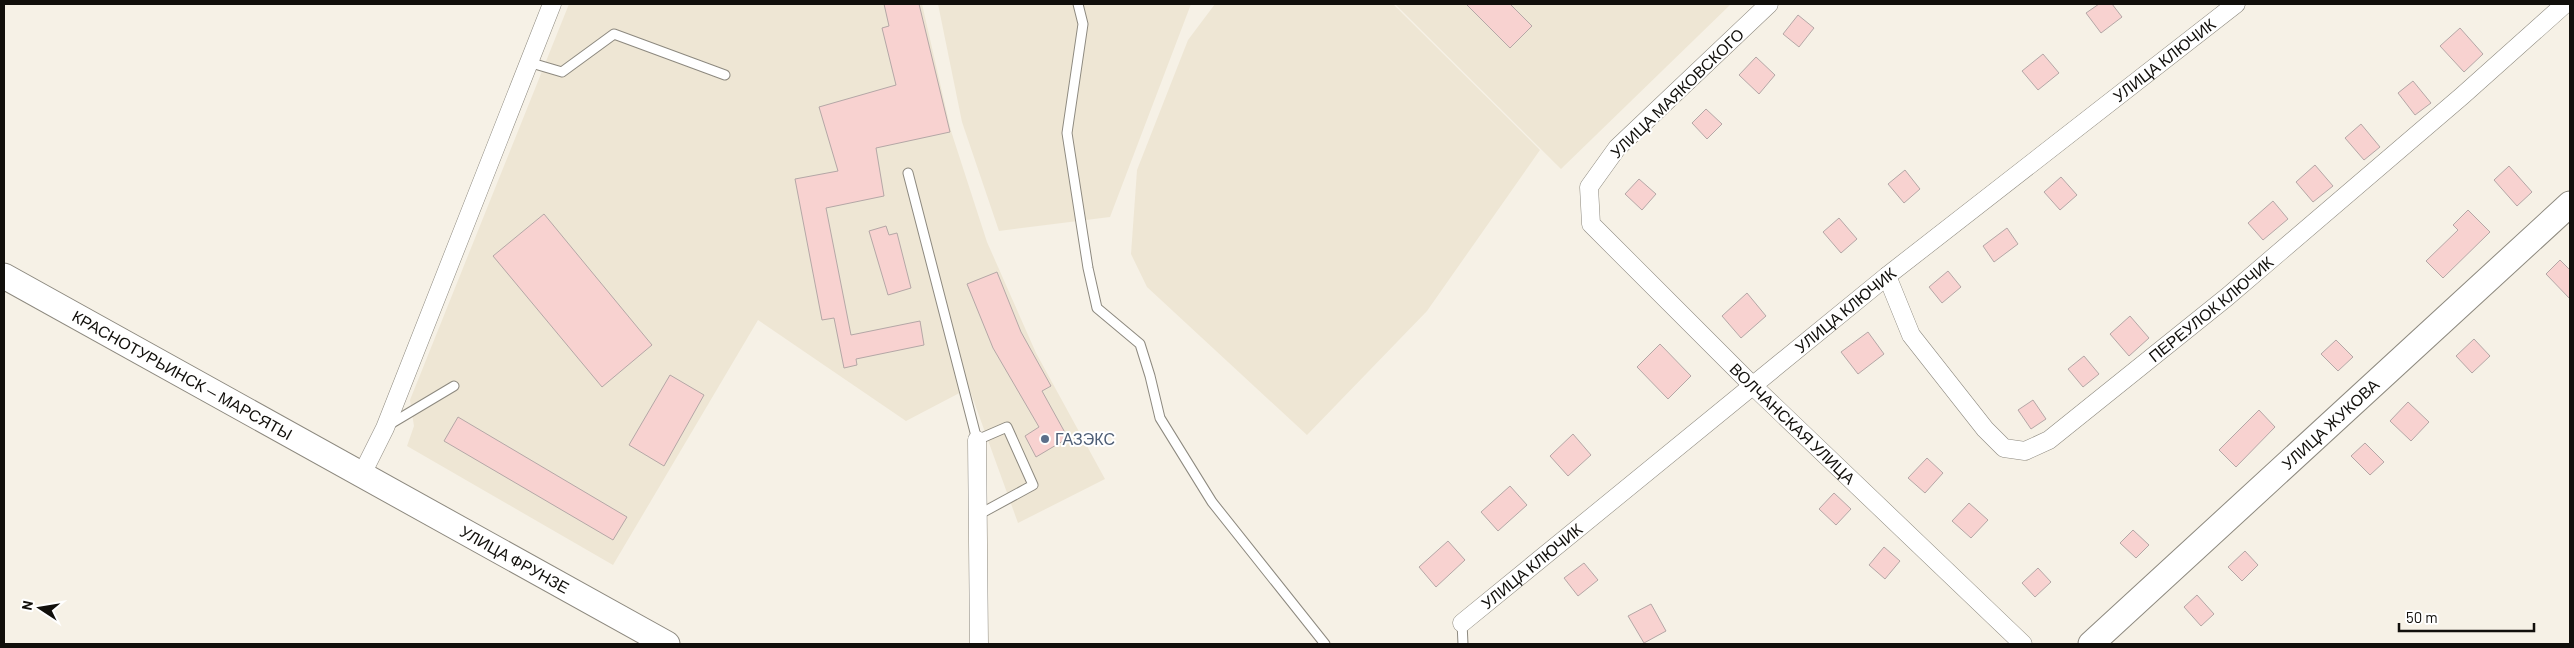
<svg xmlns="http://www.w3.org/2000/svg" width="2574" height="648" viewBox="0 0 2574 648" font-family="Barlow,sans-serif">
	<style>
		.built { fill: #eee6d4 }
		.building { fill: #f8d2d0; stroke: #b4a7a6 }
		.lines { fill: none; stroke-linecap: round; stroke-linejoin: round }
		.lane-casing { stroke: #8d897f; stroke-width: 11 }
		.street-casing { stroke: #8d897f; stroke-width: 19 }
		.secondary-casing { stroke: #8d897f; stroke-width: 27 }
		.lane { stroke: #fff; stroke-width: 9 }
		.street { stroke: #fff; stroke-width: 18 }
		.secondary { stroke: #fff; stroke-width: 25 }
		.service-dot { fill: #5c6f8a; stroke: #fff; stroke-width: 2 }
		.labels { text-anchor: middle; stroke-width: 4; stroke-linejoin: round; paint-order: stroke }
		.street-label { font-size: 16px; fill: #110f0b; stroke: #fff }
		.service-label { font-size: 16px; fill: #4e5e75; stroke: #fff; text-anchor: start }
	</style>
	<rect width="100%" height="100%" fill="#f6f1e6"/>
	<!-- built -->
	<path class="built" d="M569,4H922L951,131L987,242L1036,353L1105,479L1018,523L969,388L906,421L758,320L613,565L407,446L414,426L410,400Z
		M938,4H1191L1110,217L999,231L962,122Z
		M1215,4H1393L1540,150L1427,311L1307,435L1147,287L1131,254L1137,170L1188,40Z
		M1395,4H1731L1561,169Z"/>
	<!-- building -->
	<path class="building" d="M884,4H919L950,132L876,148L884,196L826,208L851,335L920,321L924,345L856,359L857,365L844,368L834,318L822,320L795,179L838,171L819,107L896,85L882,28L889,26Z
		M1466,4H1510L1532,26L1510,48Z
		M2099,4H2112L2122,17L2101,33L2086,13Z
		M1798,15L1814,28L1799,47L1783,34Z
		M2460,28L2483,54L2464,72L2440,46Z
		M2043,54L2059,73L2038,90L2022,71Z
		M1756,57L1775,75L1759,94L1739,75Z
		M2413,81L2431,103L2415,115L2398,93Z
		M1706,109L1722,124L1707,139L1692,123Z
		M2361,124L2380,147L2364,160L2345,138Z
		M2315,165L2333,186L2313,202L2296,182Z
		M2509,166L2532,192L2517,206L2494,180Z
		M1905,170L1920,189L1904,203L1888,184Z
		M2061,177L2077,195L2060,210L2044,192Z
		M1639,179L1656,194L1642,210L1625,194Z
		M2273,201L2288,219L2263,240L2248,223Z
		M2468,210L2490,232L2443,278L2426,261L2458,230L2453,225Z
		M544,214L652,345L602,387L493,256Z
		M1839,218L1857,239L1841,253L1823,232Z
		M886,226L889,235L897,233L911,288L888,295L869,231Z
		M2007,228L2018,244L1994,262L1983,246Z
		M2560,260L2570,270V299L2546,274Z
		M1948,271L1961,287L1942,303L1929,287Z
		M997,272L1021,332L1051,386L1042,391L1068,438L1036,457L1025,436L1039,427L993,348L967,284Z
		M1747,293L1766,316L1741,338L1722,316Z
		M2130,316L2149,338L2129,356L2110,334Z
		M1868,332L1884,354L1858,374L1841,352Z
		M2474,339L2490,356L2472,373L2456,356Z
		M2336,340L2353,357L2338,371L2321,354Z
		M1660,344L1691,376L1668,399L1637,367Z
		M2084,356L2099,374L2083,387L2068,369Z
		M670,375L704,395L664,466L629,445Z
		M2033,400L2046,419L2031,429L2018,410Z
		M2408,402L2429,422L2411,441L2390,421Z
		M2259,410L2275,427L2236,467L2219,450Z
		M458,417L627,517L613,540L444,441Z
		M1573,434L1591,455L1568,476L1550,456Z
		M2365,443L2384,462L2370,475L2351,456Z
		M1927,458L1943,473L1925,493L1908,478Z
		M1510,486L1527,505L1498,531L1481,512Z
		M1834,493L1851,509L1836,525L1819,509Z
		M1969,503L1988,520L1971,538L1952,521Z
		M2133,530L2149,545L2136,558L2120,543Z
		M1448,541L1465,560L1436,587L1419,567Z
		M1884,547L1900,561L1885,579L1869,565Z
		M2245,551L2258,565L2242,581L2228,567Z
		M1584,563L1598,580L1578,596L1564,578Z
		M2038,568L2051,582L2035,597L2022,583Z
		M2197,595L2214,614L2201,626L2184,607Z
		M1651,604L1666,631L1644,643L1628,616Z"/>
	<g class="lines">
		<!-- lane casing -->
		<g class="lane-casing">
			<path id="lane" d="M1078,4L1083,24L1067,133L1088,268L1097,308L1140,344L1150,376L1160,418L1212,502L1325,644
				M528,62L562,72L614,34L725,75
				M908,173L977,440L1007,427L1033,485L978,515
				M387,426L454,386
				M1462,623L1463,644"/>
		</g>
		<!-- street casing -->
		<g class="street-casing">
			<g id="street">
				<path id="s1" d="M1769,4L1617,148L1589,187L1591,224L1751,384L2023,644"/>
				<path id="s2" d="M1887,276L1911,335L1985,429L2004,448L2025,451L2049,440L2227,297L2462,96L2565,4"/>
				<path d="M977,440L979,644"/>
				<path d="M362,474L385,428L552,4"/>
				<path id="s3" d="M1462,623L1887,276L2236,4"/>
			</g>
		</g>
		<!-- secondary casing -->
		<g class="secondary-casing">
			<g id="secondary">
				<path id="s4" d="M4,276L667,644"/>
				<path id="s5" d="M2091,644L2570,204"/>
			</g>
		</g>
		<!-- lane -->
		<use href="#lane" class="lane"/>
		<!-- street -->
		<use href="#street" class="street"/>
		<!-- secondary -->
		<use href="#secondary" class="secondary"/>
	</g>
	<!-- markers -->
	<circle class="service-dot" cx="1045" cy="439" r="5"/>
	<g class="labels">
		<!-- street labels -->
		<g class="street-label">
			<text dy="6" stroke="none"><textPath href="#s3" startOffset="900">УЛИЦА КЛЮЧИК</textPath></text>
			<text transform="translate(1677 93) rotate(-44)" y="6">УЛИЦА МАЯКОВСКОГО</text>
			<text dy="6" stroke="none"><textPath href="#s2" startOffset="466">ПЕРЕУЛОК КЛЮЧИК</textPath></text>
			<text dy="6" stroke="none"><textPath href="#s3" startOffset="495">УЛИЦА КЛЮЧИК</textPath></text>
			<text dy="6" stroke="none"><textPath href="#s4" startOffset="204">КРАСНОТУРЬИНСК — МАРСЯТЫ</textPath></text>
			<text dy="6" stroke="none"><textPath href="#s1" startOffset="578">ВОЛЧАНСКАЯ УЛИЦА</textPath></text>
			<text dy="6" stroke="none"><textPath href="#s5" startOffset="325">УЛИЦА ЖУКОВА</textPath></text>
			<text dy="6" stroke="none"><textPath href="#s4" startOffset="584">УЛИЦА ФРУНЗЕ</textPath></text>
			<text dy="6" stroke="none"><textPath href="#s3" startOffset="90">УЛИЦА КЛЮЧИК</textPath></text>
		</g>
		<!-- service labels -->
		<g class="service-label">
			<text x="1055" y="445">ГАЗЭКС</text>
		</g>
	</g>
	<!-- border -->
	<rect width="2574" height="648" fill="none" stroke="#110f0b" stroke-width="10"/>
	<!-- north arrow -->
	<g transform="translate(40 608) rotate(282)" stroke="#ffffff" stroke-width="4" paint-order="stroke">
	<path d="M0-4L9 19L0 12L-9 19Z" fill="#110f0b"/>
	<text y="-8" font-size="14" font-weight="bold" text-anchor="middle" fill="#110f0b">N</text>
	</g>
	<!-- scale -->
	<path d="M2399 623v8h135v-8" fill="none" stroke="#110f0b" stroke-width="2.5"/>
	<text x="2406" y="623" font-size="15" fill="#110f0b" stroke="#ffffff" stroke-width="4" paint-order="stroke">50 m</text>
</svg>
